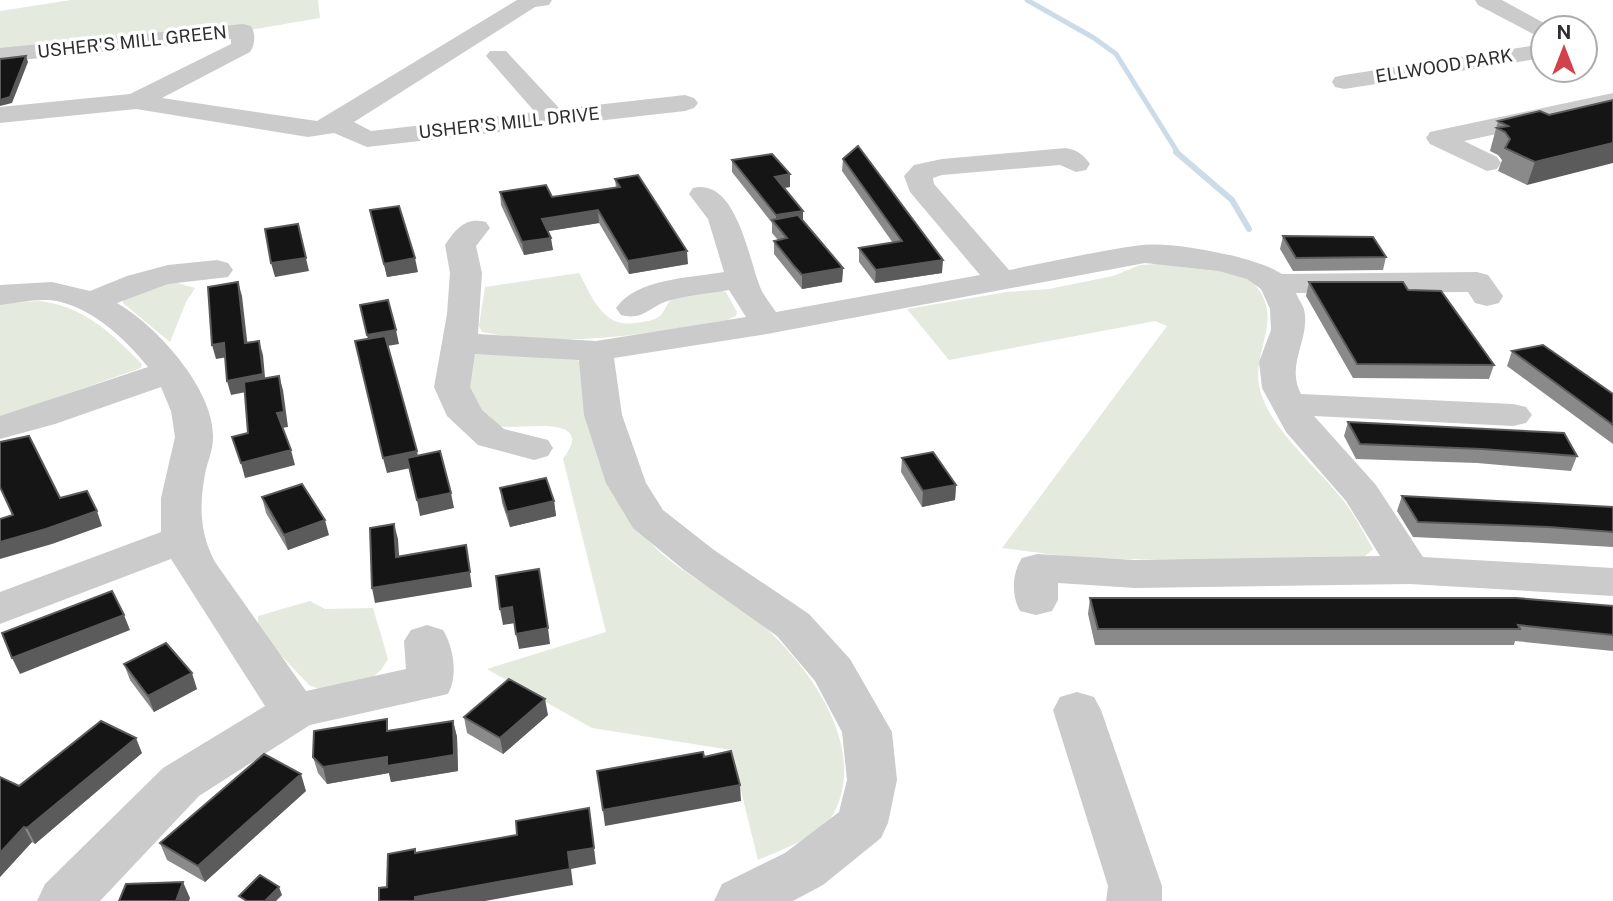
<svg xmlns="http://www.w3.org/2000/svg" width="1613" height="901" viewBox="0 0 1613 901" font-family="'Public Sans',sans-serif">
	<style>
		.green { fill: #e4eadd }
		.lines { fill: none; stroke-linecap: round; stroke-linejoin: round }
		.stream-far1 { stroke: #cbdce8; stroke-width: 5 }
		.stream { stroke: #cbdce8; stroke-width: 6 }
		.minor { fill: #cbcbcb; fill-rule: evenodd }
		.wall { fill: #8a8a8a }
		.shaded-wall { fill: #5b5b5b }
		.building { fill: #151515; stroke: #5b5b5b; stroke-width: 2 }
		.labels { text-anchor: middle; stroke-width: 7; stroke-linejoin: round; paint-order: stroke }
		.far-street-label { font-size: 18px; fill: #2e2e2e; stroke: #fff }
	</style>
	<rect width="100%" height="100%" fill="#fff"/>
	<!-- green -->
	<path class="green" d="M71,0H318L320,18L243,31L0,55V11Z
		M1156,264C1182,266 1235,265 1254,284C1286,318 1250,352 1260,390C1270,429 1317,467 1342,499C1355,514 1363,533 1373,549L1363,558L1180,560L1079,558L1002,548L1167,326L1155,321L949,360L907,309L1007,292L1049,289L1113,276L1140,265Z
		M579,273C592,296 602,328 635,323C643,322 654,321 661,315C665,310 668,302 673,297L709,288L726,292L737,312L736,316L727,320C646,334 564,349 482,332L479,326L485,287Z
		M170,281L195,288L186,302L170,342L123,303V299Z
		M38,301C83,305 111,333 142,364L141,368L0,417V304Z
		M483,351L575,358L581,363C596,405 610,446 625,488C630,502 634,521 642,533C670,569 717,589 752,616C803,657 870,744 834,813C820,838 782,849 758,860L731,750L592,728L487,669L606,632L563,459C601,409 508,433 495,425C483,417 469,393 468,378C467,372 471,363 472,356Z
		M310,601L325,609L373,608L388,659L381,670L367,682L322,690L309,685L258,631V616Z"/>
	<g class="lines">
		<!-- stream-far1 -->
		<path class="stream-far1" d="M1027,0L1094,38L1116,54L1178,153"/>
		<!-- stream -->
		<path class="stream" d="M1176,152L1232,200L1249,229"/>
		<!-- minor -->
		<path class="minor" d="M517,0H552L549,5L535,7L354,122L371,131L535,112L486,56L490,51H506L560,109L685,95L694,98L698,103L694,108L685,111L367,147L334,133L308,137L136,109L0,123V107L130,94L231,44V39L0,62V48L243,24L251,26C256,34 255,45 250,52L162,98L317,121Z
			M1475,0H1502L1553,28H1543V37L1535,35L1478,5Z
			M1543,44V58L1344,89L1335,87L1332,82L1335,77L1344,75Z
			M1613,93V109L1464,141L1497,157L1501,163L1497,169L1487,171L1430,144L1426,138L1430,132L1439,130Z
			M1066,148C1077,150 1084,155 1090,164L1086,170L1076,172L1060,165L942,175L933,178L934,184L1009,270C1053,261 1097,251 1142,245C1173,241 1257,257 1282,274L1477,272L1488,275L1503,296L1499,303L1487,306L1475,303L1468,292L1296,293C1298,298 1302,304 1304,309C1311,339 1285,364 1301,394L1513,404L1526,407L1532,415L1526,423L1513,426L1314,416L1376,485L1423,557L1613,568V596L1410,584L1135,588L1058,583V600L1052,611L1036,615L1020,611C1011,595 1012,573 1022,558L1037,554L1135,560L1380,556L1346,501L1286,432L1262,388L1259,362L1271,330L1270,309L1261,289L1247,279L1219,271L1145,263L767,334L614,358L622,415L646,483L663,510L714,550L809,614L850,659L892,732L897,780L888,823L881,838L823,885L793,901H714L722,884L785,853L839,812L847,780L842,732L815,681L777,636L684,570L633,528L606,483L584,415L579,360L475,354L470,387L482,410L504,429L548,440L553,448L548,456L534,460L478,445L447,416L434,387L447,314L450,273L445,245C456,229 465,217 486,222L490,228L476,246L482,273L478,334L596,341L746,317L729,290C709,294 682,295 662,303C646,311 641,320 621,315L616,308C637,278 691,278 724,272L708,219L689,194L693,188C735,177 748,255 759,284C762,294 770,303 776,312L980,275L910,192L904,176L914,165L942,159Z
			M217,260L228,263L233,270L228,277L168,284L117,303C156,325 215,390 213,438C213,448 209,459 206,469C199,503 199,532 215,562L306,691L406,669L404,641L411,630L427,625L443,630C454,648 458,676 448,694L310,725L199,796L100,901H37L45,884L163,768L265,706L171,559L0,624V592L161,532V498L175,437L171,411L161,387L55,424L0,439V416L148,367C126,340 96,311 61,302C42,297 19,303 0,305V285L52,282L90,291L127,276L168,265Z
			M1077,692L1094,697L1101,710L1162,886V901H1106L1108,886L1053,710L1060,697Z"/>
	</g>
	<!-- wall -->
	<path class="wall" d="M1613,100L1527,185L1498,171L1502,160L1498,155L1490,151L1498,121L1549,115Z
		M843,159L942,273L875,283L859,262V248L893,243L842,171Z
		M732,160L790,174V187L784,188L803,211V220L843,268L842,282L802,289L774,254V241L778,240L772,233V223L732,172Z
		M615,179L688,264L629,274L599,223L548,231L553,250L524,255L501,205L500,192L552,197L616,188Z
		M370,210L418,272L387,277Z
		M1283,236L1386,257L1383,270L1293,271L1280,249Z
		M1309,282L1408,290L1494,365L1489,379L1353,378L1306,296Z
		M1512,351L1613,394V444L1507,366Z
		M1348,422L1577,456L1571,471L1477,463L1356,459L1344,436Z
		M902,458L956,485L955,500L922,507L901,472Z
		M500,488L554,501L556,516L510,527L502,503Z
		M1402,496L1613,507V547L1543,543L1413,537L1397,511Z
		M262,497L329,535L288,550L266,513Z
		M1090,598L1613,606V651L1515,641L1514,645H1095L1088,614Z
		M124,664L197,689L154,712L130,680Z
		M548,715L503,754L467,733L464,717Z
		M453,721L457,737L458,771L391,782L389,773L327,784L318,773L313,757L390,731Z
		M142,753L35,844L32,842L0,877V777L19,786Z
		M306,791L205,882L167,860L160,843Z"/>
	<!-- shaded-wall -->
	<path class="shaded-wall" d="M26,56L28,62L12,103L0,106V100Z
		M1613,143V163L1527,185L1535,162Z
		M790,174V187L775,189V177Z
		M598,210L599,223L543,232L542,219Z
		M803,211V223L776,225V215Z
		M298,224L309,271L275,277L271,263Z
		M551,238L553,250L524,255L522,242Z
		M687,251L688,264L629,274L628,261Z
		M415,258L418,272L387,277L384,264Z
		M943,260L942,273L875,283L876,270Z
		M843,268L842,282L802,289V275Z
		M238,282L242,296L249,357L245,343Z
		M396,330L399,344L370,349L367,335Z
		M259,341L263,355L266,388L231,395L227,381Z
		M224,343L228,357L216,359L212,345Z
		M279,376L283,390L288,427L281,428L277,413Z
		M291,450L295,465L245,478L241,463Z
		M417,451L420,466L387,473L383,458Z
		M956,485L955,500L922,507L923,491Z
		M451,493L454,508L420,516L417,500Z
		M554,501L556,516L510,527L507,512Z
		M97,511L102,526L52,544L0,559V542Z
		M325,520L329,535L288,550L284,535Z
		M394,524L398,539L400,571L396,557Z
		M466,545L472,587L375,603L372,588Z
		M512,607L515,623L503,625L500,609Z
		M124,615L130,630L20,674L12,658Z
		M548,628L550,644L519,649L516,634Z
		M192,673L197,689L154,712L148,696Z
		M545,699L548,715L503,754L500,738Z
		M453,721L457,737L458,771L391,782L389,773L327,784L323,767Z
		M136,738L142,753L35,844L27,828Z
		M301,774L306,791L205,882L198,866Z
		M740,785L741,801L605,826L603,810Z
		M589,808L596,864L571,869L573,885L485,901H415V897L568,852Z
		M24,827L32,842L0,877V853Z
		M183,882L190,898L189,901H176Z
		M279,887L282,895L276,901H265Z"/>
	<!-- building -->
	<path class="building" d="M26,56L10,97L0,100V59Z
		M1613,100V143L1535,162L1505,148L1510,139L1505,132L1497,128L1508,126L1498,121L1540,111L1549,115Z
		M858,146L943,260L876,270L859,248L902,241L843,159Z
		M772,154L790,174L775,177L803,211L776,215L732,160Z
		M638,175L687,251L628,261L598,210L542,219L551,238L522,242L500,192L546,185L552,197L620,187L615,179Z
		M399,206L415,258L384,264L370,210Z
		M798,215L843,268L802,275L794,266L774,241L787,238L772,220Z
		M298,224L306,258L271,263L265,229Z
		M1283,236L1373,237L1386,257L1296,258Z
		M238,282L245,343L259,341L263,374L227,381L224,343L212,345L208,287Z
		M1309,282H1403L1408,290L1441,291L1494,365L1357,364Z
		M388,300L396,330L367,335L360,305Z
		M385,336L417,451L383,458L355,341Z
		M1543,345L1613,394V425L1512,351Z
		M279,376L284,412L277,413L291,450L241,463L232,437L248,433L244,382Z
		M1348,422L1564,433L1577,456L1482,449L1360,444Z
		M29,436L60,498L87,491L97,511L46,529L0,542V519L13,515L0,487V442Z
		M440,451L451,493L417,500L407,458Z
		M933,452L956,485L923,491L902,458Z
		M546,478L554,501L507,512L500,488Z
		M302,484L325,520L284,535L262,497Z
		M1402,496L1613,507V532L1549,527L1418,522Z
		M394,524L396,557L466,545L470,572L372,588L370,528Z
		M539,569L548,628L516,634L512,607L500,609L496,576Z
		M112,591L124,615L12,658L2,633Z
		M1090,598H1516L1613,606V635L1518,625L1520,629H1098Z
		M166,643L192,673L148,696L124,664Z
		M509,679L545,699L500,738L464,717Z
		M387,719V731L453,721L454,755L387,766V757L323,767L313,757L314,731Z
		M101,721L136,738L27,828L24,827L0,853V777L19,786Z
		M731,751L740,785L603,810L597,771L703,752L704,757Z
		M264,754L301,774L198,866L160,843Z
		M589,808L594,848L568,852L570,869L415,897V901H379V888L387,887L388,854L415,849V853L517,835L516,821Z
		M260,875L279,887L265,901H247L239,896Z
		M183,882L176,901H119L126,884Z"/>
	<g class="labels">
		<!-- far-street labels -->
		<g class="far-street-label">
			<text transform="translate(132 42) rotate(-6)" y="6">USHER'S MILL GREEN</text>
			<text transform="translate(1444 66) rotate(-9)" y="6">ELLWOOD PARK</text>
			<text transform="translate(509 123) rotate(-6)" y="6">USHER'S MILL DRIVE</text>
		</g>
	</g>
	<!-- north arrow -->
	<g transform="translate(1564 49)"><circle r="33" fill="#ffffff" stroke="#ababab" stroke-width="2"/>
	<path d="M0-5L12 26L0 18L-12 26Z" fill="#d3424a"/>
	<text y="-10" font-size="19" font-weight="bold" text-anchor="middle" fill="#2e2e2e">N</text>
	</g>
</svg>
